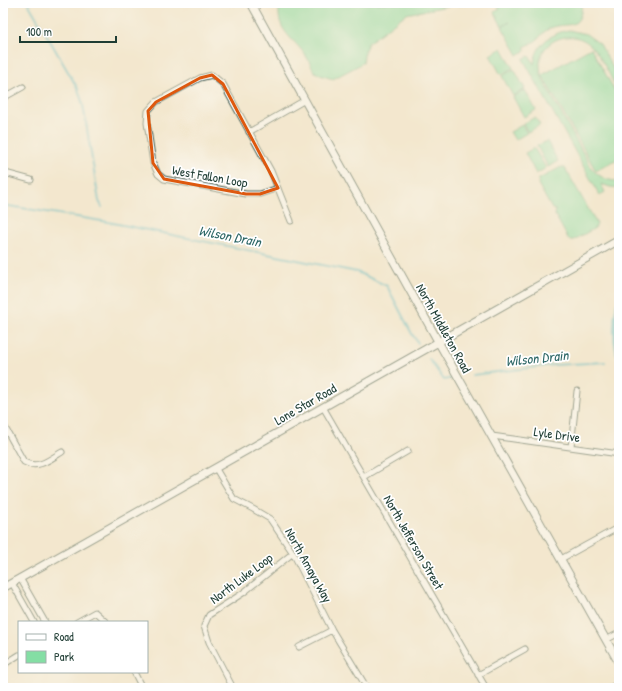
<svg xmlns="http://www.w3.org/2000/svg" width="622" height="691" viewBox="0 0 622 691" font-family="'Patrick Hand',sans-serif">
	<style>
		.green { fill: #84dea4; stroke: #528e6c }
		.lines { fill: none; stroke-linecap: round; stroke-linejoin: round }
		.stream { stroke: #45b3c0; stroke-width: 2 }
		.canal { stroke: #45b3c0; stroke-width: 7 }
		.street-casing { stroke: #3f564b; stroke-width: 7 }
		.secondary-casing { stroke: #3f564b; stroke-width: 9 }
		.street { stroke: #fff; stroke-width: 5 }
		.secondary { stroke: #fff; stroke-width: 7 }
		.marked { fill: none; stroke: #de580e; stroke-width: 3; stroke-linejoin: round }
		.labels { text-anchor: middle; stroke-width: 3.5; stroke-linejoin: round; paint-order: stroke }
		.street-label { font-size: 13px; fill: #1f3d34; stroke: #fff }
		.water-label { font-size: 14px; font-style: italic; fill: #2c6665; stroke: #fff }
	</style>
	<rect width="100%" height="100%" fill="#fff"/>
	<filter id="ink" filterUnits="userSpaceOnUse"><feTurbulence type="fractalNoise" baseFrequency=".025" numOctaves="2"/><feDisplacementMap in="SourceGraphic" scale="8" xChannelSelector="R" yChannelSelector="G"/><feConvolveMatrix kernelMatrix="1 2 1 2 8 2 1 2 1" color-interpolation-filters="sRGB"/></filter>
	<filter id="wash" filterUnits="userSpaceOnUse"><feTurbulence type="fractalNoise" baseFrequency=".012" numOctaves="4" result="noise"/><feDisplacementMap in="SourceGraphic" scale="16" xChannelSelector="R" yChannelSelector="G"/><feGaussianBlur stdDeviation="0.9" result="paint"/><feColorMatrix in="noise" values="0 0 0 0 0 0 0 0 0 0 0 0 0 0 0 0 0 1.4 0 .05"/><feComposite in="paint" operator="in"/></filter>
	<g filter="url(#wash)">
		<rect width="100%" height="100%" fill="#f3e7ce"/>
		<!-- green -->
		<path class="green" d="M280,3H582C581,35 565,19 547,30C543,32 541,36 538,39C534,42 529,45 524,47L526,50L518,55L502,27L510,22L502,26L494,12L500,8L493,4L453,5L406,14L368,43L365,50L363,62L361,64L333,79C327,77 320,76 315,72C311,68 310,61 306,56C293,37 274,30 280,3Z
			M569,30L586,34L600,44L619,79V93C611,79 600,52 588,43C573,31 548,37 541,56C539,64 540,72 543,80L592,169C600,177 607,181 619,181V188L610,187L601,184L605,192L600,196L523,59L529,56L534,64C536,44 551,33 569,30Z
			M502,48L513,68L501,75L490,55Z
			M591,48L619,98V158L596,171L542,75Z
			M514,69L525,89L513,96L502,76Z
			M525,90L536,110L524,117L513,97Z
			M535,117L540,125L528,132L523,124Z
			M522,125L527,133L515,140L510,132Z
			M547,141L558,161L548,167L537,146Z
			M534,148L546,168L536,174L525,153Z
			M561,167L565,168L597,224L595,228L574,240H569L555,215L556,210L552,209L538,184L539,179Z"/>
		<g class="lines">
			<!-- stream -->
			<path class="stream" d="M28,3L78,89L83,105L99,201L102,207
				M3,205L108,222L357,272L387,286L412,334L418,343
				M429,359L444,380L452,378
				M472,375L554,365L605,362"/>
			<!-- canal -->
			<path class="canal" d="M619,305C615,322 615,336 619,353"/>
		</g>
	</g>
	<g filter="url(#ink)">
		<g class="lines">
			<!-- street casing -->
			<g class="street-casing">
				<path id="street" d="M3,98L23,87
					M249,132L305,100
					M3,170L5,173L31,180
					M278,188L260,194H246L164,179L158,174L153,163L147,123L148,111L156,102L200,78L212,75L223,84L271,171L291,221
					M323,407L486,688
					M3,424L24,462C38,470 50,459 62,452
					M492,436L619,454
					M571,447L577,391
					M216,469L234,499L253,509L270,519L293,553L332,630L367,688
					M364,477L408,451
					M561,559L619,527
					M20,578L45,622
					M12,583L34,622
					M77,622L95,612L106,622
					M606,640L619,633
					M299,647L332,630
					M3,665L19,655
					M134,672L142,688
					M478,675L525,649
					M233,688L209,642L204,626L209,615L243,593L293,553
					M610,688L619,683"/>
			</g>
			<!-- secondary casing -->
			<g class="secondary-casing">
				<path id="secondary" d="M251,3L439,343L619,663
					M3,588L619,240"/>
			</g>
			<!-- street -->
			<use href="#street" class="street"/>
			<!-- secondary -->
			<use href="#secondary" class="secondary"/>
		</g>
	</g>
	<!-- marked area -->
	<path d="M0 0H622V691H0ZM212,75L223,84L278,188L260,194H246L164,179L153,163L148,111L156,102L200,78Z" fill="#f3e7ce" fill-opacity=".55" fill-rule="evenodd"/>
	<path class="marked" d="M212,75L223,84L278,188L260,194H246L164,179L153,163L148,111L156,102L200,78Z"/>
	<g class="labels">
		<!-- street labels -->
		<g class="street-label">
			<text transform="translate(210 176) rotate(10)" y="5">West Fallon Loop</text>
			<text transform="translate(444 328) rotate(61)" y="5">North Middleton Road</text>
			<text transform="translate(305 404) rotate(-30)" y="5">Lone Star Road</text>
			<text transform="translate(557 434) rotate(8)" y="5">Lyle Drive</text>
			<text transform="translate(414 542) rotate(60)" y="5">North Jefferson Street</text>
			<text transform="translate(309 565) rotate(61)" y="5">North Amaya Way</text>
			<text transform="translate(241 578) rotate(-37)" y="5">North Luke Loop</text>
		</g>
		<!-- water labels -->
		<g class="water-label">
			<text transform="translate(230 236) rotate(11)" y="5">Wilson Drain</text>
			<text transform="translate(537 358) rotate(-6)" y="5">Wilson Drain</text>
		</g>
	</g>
	<!-- margin -->
	<rect width="622" height="691" fill="none" stroke="#fff" stroke-width="16"/>
	<!-- legend -->
	<rect x="18" y="621" width="130" height="52" fill="#ffffff" stroke="#a5b1ae"/>
	<rect x="26" y="634" width="20" height="6" fill="#ffffff" stroke="#a5b1ae"/>
	<text x="54" y="641" font-size="12" fill="#1f3d34">Road</text>
	<rect x="26" y="651" width="20" height="12" fill="#84dea4" stroke="#a5b1ae"/>
	<text x="54" y="661" font-size="12" fill="#1f3d34">Park</text>
	<!-- scale -->
	<path d="M20 36v6h96v-6" fill="none" stroke="#1f3d34" stroke-width="2"/>
	<text x="26" y="36" font-size="12" fill="#1f3d34" stroke="#ffffff" stroke-width="3" paint-order="stroke">100 m</text>
</svg>
